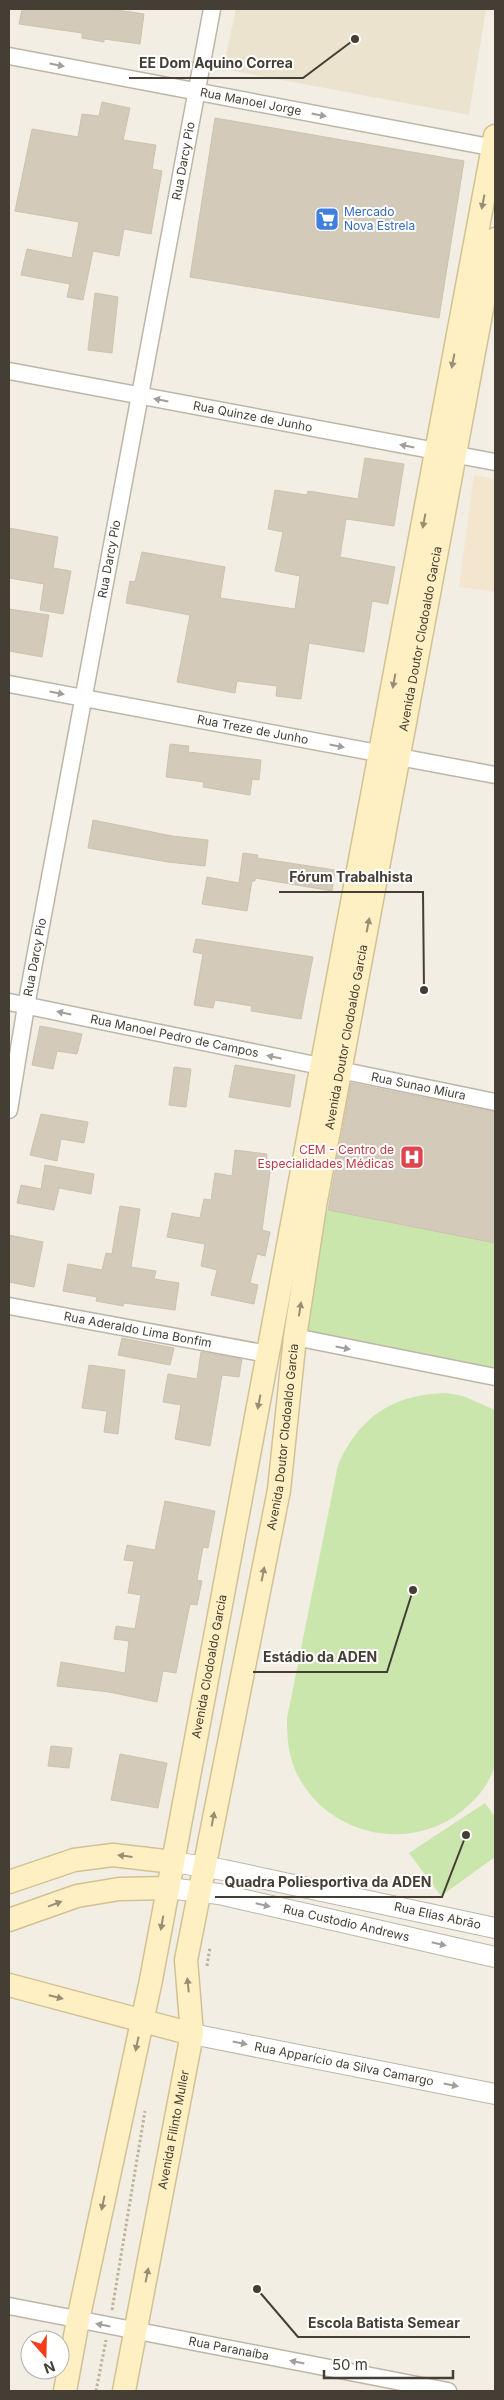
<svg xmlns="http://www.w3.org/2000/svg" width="504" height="2400" viewBox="0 0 504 2400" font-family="Inter,sans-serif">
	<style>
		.commercial { fill: #f4e5cf }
		.education { fill: #ebe3ce }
		.green { fill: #cbe6ad }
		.building { fill: #d3caba; stroke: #cec2ad }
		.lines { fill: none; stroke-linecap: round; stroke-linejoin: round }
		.minor-casing { stroke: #bdb6a7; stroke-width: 19 }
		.tertiary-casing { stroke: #bdb6a7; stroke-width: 22 }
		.secondary-casing { stroke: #d1c294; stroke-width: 25 }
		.path { stroke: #beb298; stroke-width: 3; stroke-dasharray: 2.5 2.5; stroke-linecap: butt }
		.minor { stroke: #fff; stroke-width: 16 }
		.tertiary { stroke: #fff; stroke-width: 20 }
		.secondary { stroke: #fef0c2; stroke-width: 22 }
		.oneway { fill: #a29e9a }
		.oneway2 { fill: #988e74 }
		.labels { text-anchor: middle; stroke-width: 4; stroke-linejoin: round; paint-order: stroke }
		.street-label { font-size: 12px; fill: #443e34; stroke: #fff }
		.shop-label { font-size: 12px; fill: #366cbe; stroke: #fff; text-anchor: start }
		.health-label { font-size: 12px; fill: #be3a42; stroke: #fff; text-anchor: end }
		.leader { fill: none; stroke: #443e34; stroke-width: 2 }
		.callout-dot { fill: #443e34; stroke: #fff; stroke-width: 2 }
		.callout-label { font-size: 14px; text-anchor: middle; font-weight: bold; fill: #443e34; stroke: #fff; stroke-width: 4; stroke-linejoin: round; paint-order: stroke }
	</style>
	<rect width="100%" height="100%" fill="#f2eee4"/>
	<!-- commercial -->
	<path class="commercial" d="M474,475L495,479V592L459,587Z"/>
	<!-- education -->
	<path class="education" d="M236,9H486L469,115L223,69Z"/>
	<!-- green -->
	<path class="green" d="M320,1208L495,1243V1369L302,1332Z
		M446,1393L463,1396L495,1410V1765C490,1783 477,1799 462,1811C409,1854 327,1835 297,1774C288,1756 287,1737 287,1718L338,1465C359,1417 393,1394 446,1393Z
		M485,1803L495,1817V1857L441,1896L409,1853Z"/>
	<!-- building -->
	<path class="building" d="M22,9H110L144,14L140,44L104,39V42L82,38V33L19,24Z
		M102,102L130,108L123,140L156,145L152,169L162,171L151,234L124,229L119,256L93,251L83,300L67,297L70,284L21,275L27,249L72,258L79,222L15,211L32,129L78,137L82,114L99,116Z
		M215,118L464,161L439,318L190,277Z
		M95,293L118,297L112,353L88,350Z
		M365,458L404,464L394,526L346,519L340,557L395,567L388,604L372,601L364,652L309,643L301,699L276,696L277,686L237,681L235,693L177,682L190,615L126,603L130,581L135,582L142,552L225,567L220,598L295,609L300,576L275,571L283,532L268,529L275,490L307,495L308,491L358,499Z
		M9,528L58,537L53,568L71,571L63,614L40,610L44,584L9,578Z
		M9,609L49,615L42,657L9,651Z
		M170,744L189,746L188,752L261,760L259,780L252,779L250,795L203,787L204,782L166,777Z
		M93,820L172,836L208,840L205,866L168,862L88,848Z
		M243,853L258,855L257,858L335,870L332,891L255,878V881H252L247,911L202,904L207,877L239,883Z
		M196,939L313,957L301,1019L251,1011L252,1006L215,1000L213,1008L194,1005L203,954L193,952Z
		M40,1026L82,1034L77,1054L57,1051L53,1069L32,1065Z
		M235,1065L295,1075L290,1107L229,1097Z
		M174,1067L191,1069L186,1107L169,1105Z
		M351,1083L495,1112V1243L328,1210Z
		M41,1114L88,1122L84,1143L61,1139L57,1161L30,1155Z
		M235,1150L267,1154L266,1164L271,1165L262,1230L270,1232L265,1256L257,1254L250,1283L258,1285L254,1304L211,1295L217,1270L201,1266L205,1244L167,1237L172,1213L200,1218L204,1199L211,1200L215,1173L232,1176Z
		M45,1165L94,1174L91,1194L59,1188L54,1210L17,1203L21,1185L41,1189Z
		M120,1206L140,1209L131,1267L156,1271L154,1279L179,1283L175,1310L124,1303L123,1306L96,1301L97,1297L63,1291L68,1264L102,1270L106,1253L112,1254Z
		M9,1235L43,1242L34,1287L9,1282Z
		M122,1338L174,1348L170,1365L118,1355Z
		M201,1352L242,1359L239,1377L222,1375L210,1446L175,1439L181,1405L163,1402L168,1374L197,1379Z
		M89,1365L125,1370L118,1434L104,1432L107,1411L82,1408Z
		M165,1501L215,1511L208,1548L203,1547L197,1580L202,1581L197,1605L190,1604L176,1673L163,1671L157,1702L109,1692L57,1686L61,1662L125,1673L129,1641L114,1639L116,1626L135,1629L141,1595L128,1593L134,1561L124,1560L127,1545L155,1550Z
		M51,1746L72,1748L69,1768L48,1766Z
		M120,1754L167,1763L158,1808L111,1800Z"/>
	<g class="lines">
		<!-- minor casing -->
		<g class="minor-casing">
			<g id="minor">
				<path id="s1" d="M9,56L495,148"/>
				<path id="s2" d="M9,371L495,462"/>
				<path id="s3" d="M9,684L495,775"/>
				<path id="s4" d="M9,1002L495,1102"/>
				<path id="s5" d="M9,1110L26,1006L212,9"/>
				<path id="s6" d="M9,1306L268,1354"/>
				<path d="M295,1337L495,1377"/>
				<path id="s7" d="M9,2306L448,2391"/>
			</g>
		</g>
		<!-- tertiary casing -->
		<g class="tertiary-casing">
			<g id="tertiary">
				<path id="s8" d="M173,1862L224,1870L495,1928"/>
				<path id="s9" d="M168,1888L219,1894L495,1957"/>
				<path id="s10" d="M192,2034L495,2094"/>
			</g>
		</g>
		<!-- secondary casing -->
		<g class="secondary-casing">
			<g id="secondary">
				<path d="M9,1882L74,1860L113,1855L173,1862"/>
				<path d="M9,1920L77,1896L119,1889L168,1888"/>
				<path d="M9,1985L192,2034"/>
				<path id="s11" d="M65,2391L78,2320L151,1980L495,136"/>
				<path id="s12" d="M124,2391L192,2034L186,1960L279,1490L295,1337L315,1206L495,239"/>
			</g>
		</g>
		<!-- path -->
		<path class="path" d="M207,1966L210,1947
			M112,2310L145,2111
			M96,2391L106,2340"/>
		<!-- minor -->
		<use href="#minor" class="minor"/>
		<!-- tertiary -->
		<use href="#tertiary" class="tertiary"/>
		<!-- secondary -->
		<use href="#secondary" class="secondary"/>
	</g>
	<!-- one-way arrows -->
	<defs><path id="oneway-solid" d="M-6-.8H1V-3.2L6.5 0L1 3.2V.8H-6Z" transform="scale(1.25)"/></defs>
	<g class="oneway">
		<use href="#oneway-solid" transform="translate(57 65) rotate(11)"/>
		<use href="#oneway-solid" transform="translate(319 115) rotate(11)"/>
		<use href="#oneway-solid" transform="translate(161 400) rotate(-169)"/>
		<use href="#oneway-solid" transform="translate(407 446) rotate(-169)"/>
		<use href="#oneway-solid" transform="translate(57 693) rotate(11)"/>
		<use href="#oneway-solid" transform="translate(337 746) rotate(11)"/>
		<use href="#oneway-solid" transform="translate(64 1013) rotate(-168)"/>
		<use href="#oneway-solid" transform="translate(274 1057) rotate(-168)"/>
		<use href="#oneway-solid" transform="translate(343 1348) rotate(11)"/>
		<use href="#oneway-solid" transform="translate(263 1905) rotate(13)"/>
		<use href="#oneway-solid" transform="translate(439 1944) rotate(13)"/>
		<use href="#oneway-solid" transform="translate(240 2043) rotate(11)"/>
		<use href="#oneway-solid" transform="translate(451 2085) rotate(11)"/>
		<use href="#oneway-solid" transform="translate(103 2325) rotate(-169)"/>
		<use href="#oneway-solid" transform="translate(297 2362) rotate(-169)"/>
	</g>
	<g class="oneway2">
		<use href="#oneway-solid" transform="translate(483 202) rotate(101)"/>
		<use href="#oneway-solid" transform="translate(453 361) rotate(101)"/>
		<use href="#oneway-solid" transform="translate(424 521) rotate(101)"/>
		<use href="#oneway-solid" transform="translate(394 681) rotate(101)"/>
		<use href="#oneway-solid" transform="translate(368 925) rotate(-79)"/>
		<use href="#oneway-solid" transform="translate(300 1309) rotate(-81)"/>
		<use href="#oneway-solid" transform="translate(259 1402) rotate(101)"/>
		<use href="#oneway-solid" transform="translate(263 1574) rotate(-79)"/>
		<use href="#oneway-solid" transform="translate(213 1819) rotate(-79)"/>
		<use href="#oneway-solid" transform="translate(125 1856) rotate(-173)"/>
		<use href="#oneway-solid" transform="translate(55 1904) rotate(-21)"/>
		<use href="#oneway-solid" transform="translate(162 1923) rotate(100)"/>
		<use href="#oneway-solid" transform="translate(188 1985) rotate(-96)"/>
		<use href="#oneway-solid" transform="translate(56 1997) rotate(14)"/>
		<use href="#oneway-solid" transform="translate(137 2044) rotate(102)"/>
		<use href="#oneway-solid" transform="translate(103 2203) rotate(102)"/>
		<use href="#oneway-solid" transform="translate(147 2275) rotate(-79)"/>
	</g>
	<!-- icons -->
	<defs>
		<g id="supermarket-square" transform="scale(1.25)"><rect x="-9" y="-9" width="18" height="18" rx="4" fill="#3f7fe0" stroke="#fff"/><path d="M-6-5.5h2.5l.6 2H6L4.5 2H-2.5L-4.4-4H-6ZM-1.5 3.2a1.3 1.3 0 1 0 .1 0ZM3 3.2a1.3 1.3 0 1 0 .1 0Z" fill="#fff"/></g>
		<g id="hospital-square" transform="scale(1.25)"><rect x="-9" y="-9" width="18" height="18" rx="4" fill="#e0444e" stroke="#fff"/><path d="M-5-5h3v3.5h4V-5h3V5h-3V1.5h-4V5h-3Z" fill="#fff"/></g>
	</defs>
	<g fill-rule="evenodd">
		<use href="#supermarket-square" x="327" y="219"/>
		<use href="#hospital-square" x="412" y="1157"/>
	</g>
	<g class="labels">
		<!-- street labels -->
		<g class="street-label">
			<text dy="4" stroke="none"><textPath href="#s1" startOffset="246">Rua Manoel Jorge</textPath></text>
			<text dy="4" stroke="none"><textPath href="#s5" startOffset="965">Rua Darcy Pio</textPath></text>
			<text dy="4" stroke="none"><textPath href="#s2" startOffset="248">Rua Quinze de Junho</textPath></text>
			<text dy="4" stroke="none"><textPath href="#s5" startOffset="560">Rua Darcy Pio</textPath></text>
			<text dy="4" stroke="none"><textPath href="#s12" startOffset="1780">Avenida Doutor Clodoaldo Garcia</textPath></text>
			<text dy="4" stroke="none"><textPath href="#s3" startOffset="248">Rua Treze de Junho</textPath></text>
			<text dy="4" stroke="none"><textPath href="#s5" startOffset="155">Rua Darcy Pio</textPath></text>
			<text dy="4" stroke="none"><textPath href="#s4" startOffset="169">Rua Manoel Pedro de Campos</textPath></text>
			<text dy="4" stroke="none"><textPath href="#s12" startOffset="1375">Avenida Doutor Clodoaldo Garcia</textPath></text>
			<text dy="4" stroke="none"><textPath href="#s4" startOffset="418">Rua Sunao Miura</textPath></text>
			<text dy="4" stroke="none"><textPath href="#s6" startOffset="131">Rua Aderaldo Lima Bonfim</textPath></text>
			<text dy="4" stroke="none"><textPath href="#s12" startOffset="970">Avenida Doutor Clodoaldo Garcia</textPath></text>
			<text dy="4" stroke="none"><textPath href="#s11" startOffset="739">Avenida Clodoaldo Garcia</textPath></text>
			<text dy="4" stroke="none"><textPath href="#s8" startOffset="270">Rua Elias Abrão</textPath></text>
			<text dy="4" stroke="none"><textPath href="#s9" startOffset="182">Rua Custodio Andrews</textPath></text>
			<text dy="4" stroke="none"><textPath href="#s10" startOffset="155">Rua Apparício da Silva Camargo</textPath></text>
			<text dy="4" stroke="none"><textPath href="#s12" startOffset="266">Avenida Filinto Muller</textPath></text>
			<text dy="4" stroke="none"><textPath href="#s7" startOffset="224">Rua Paranaíba</textPath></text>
		</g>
		<!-- shop labels -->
		<g class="shop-label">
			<text x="344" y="216">Mercado<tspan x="344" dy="14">Nova Estrela</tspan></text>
		</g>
		<!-- health labels -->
		<g class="health-label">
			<text x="394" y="1154">CEM - Centro de<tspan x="394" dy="14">Especialidades Médicas</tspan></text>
		</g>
	</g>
	<!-- callouts -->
	<path class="leader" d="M355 39L303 78H129M424 990L423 892H279M413 1590L387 1672H253M466 1835L442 1897H215M257 2289L298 2337H470"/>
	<g class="callout-dot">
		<circle cx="355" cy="39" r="5"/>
		<circle cx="424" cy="990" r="5"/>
		<circle cx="413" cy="1590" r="5"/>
		<circle cx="466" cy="1835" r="5"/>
		<circle cx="257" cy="2289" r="5"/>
	</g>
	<g class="callout-label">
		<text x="216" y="68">EE Dom Aquino Correa</text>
		<text x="351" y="882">Fórum Trabalhista</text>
		<text x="320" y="1662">Estádio da ADEN</text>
		<text x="328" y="1887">Quadra Poliesportiva da ADEN</text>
		<text x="384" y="2328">Escola Batista Semear</text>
	</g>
	<!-- border -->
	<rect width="504" height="2400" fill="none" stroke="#443e34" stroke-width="20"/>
	<!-- north arrow -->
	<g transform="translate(45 2355) rotate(160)"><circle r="24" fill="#ffffff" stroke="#b4b2ae"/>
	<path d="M0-4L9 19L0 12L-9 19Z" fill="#f63c16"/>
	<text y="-8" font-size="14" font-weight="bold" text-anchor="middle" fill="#443e34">N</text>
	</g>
	<!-- scale -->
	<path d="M324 2370v8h129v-8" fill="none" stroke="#443e34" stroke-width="2.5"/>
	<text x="332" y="2370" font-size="15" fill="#443e34" stroke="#ffffff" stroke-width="4" paint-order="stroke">50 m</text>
</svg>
